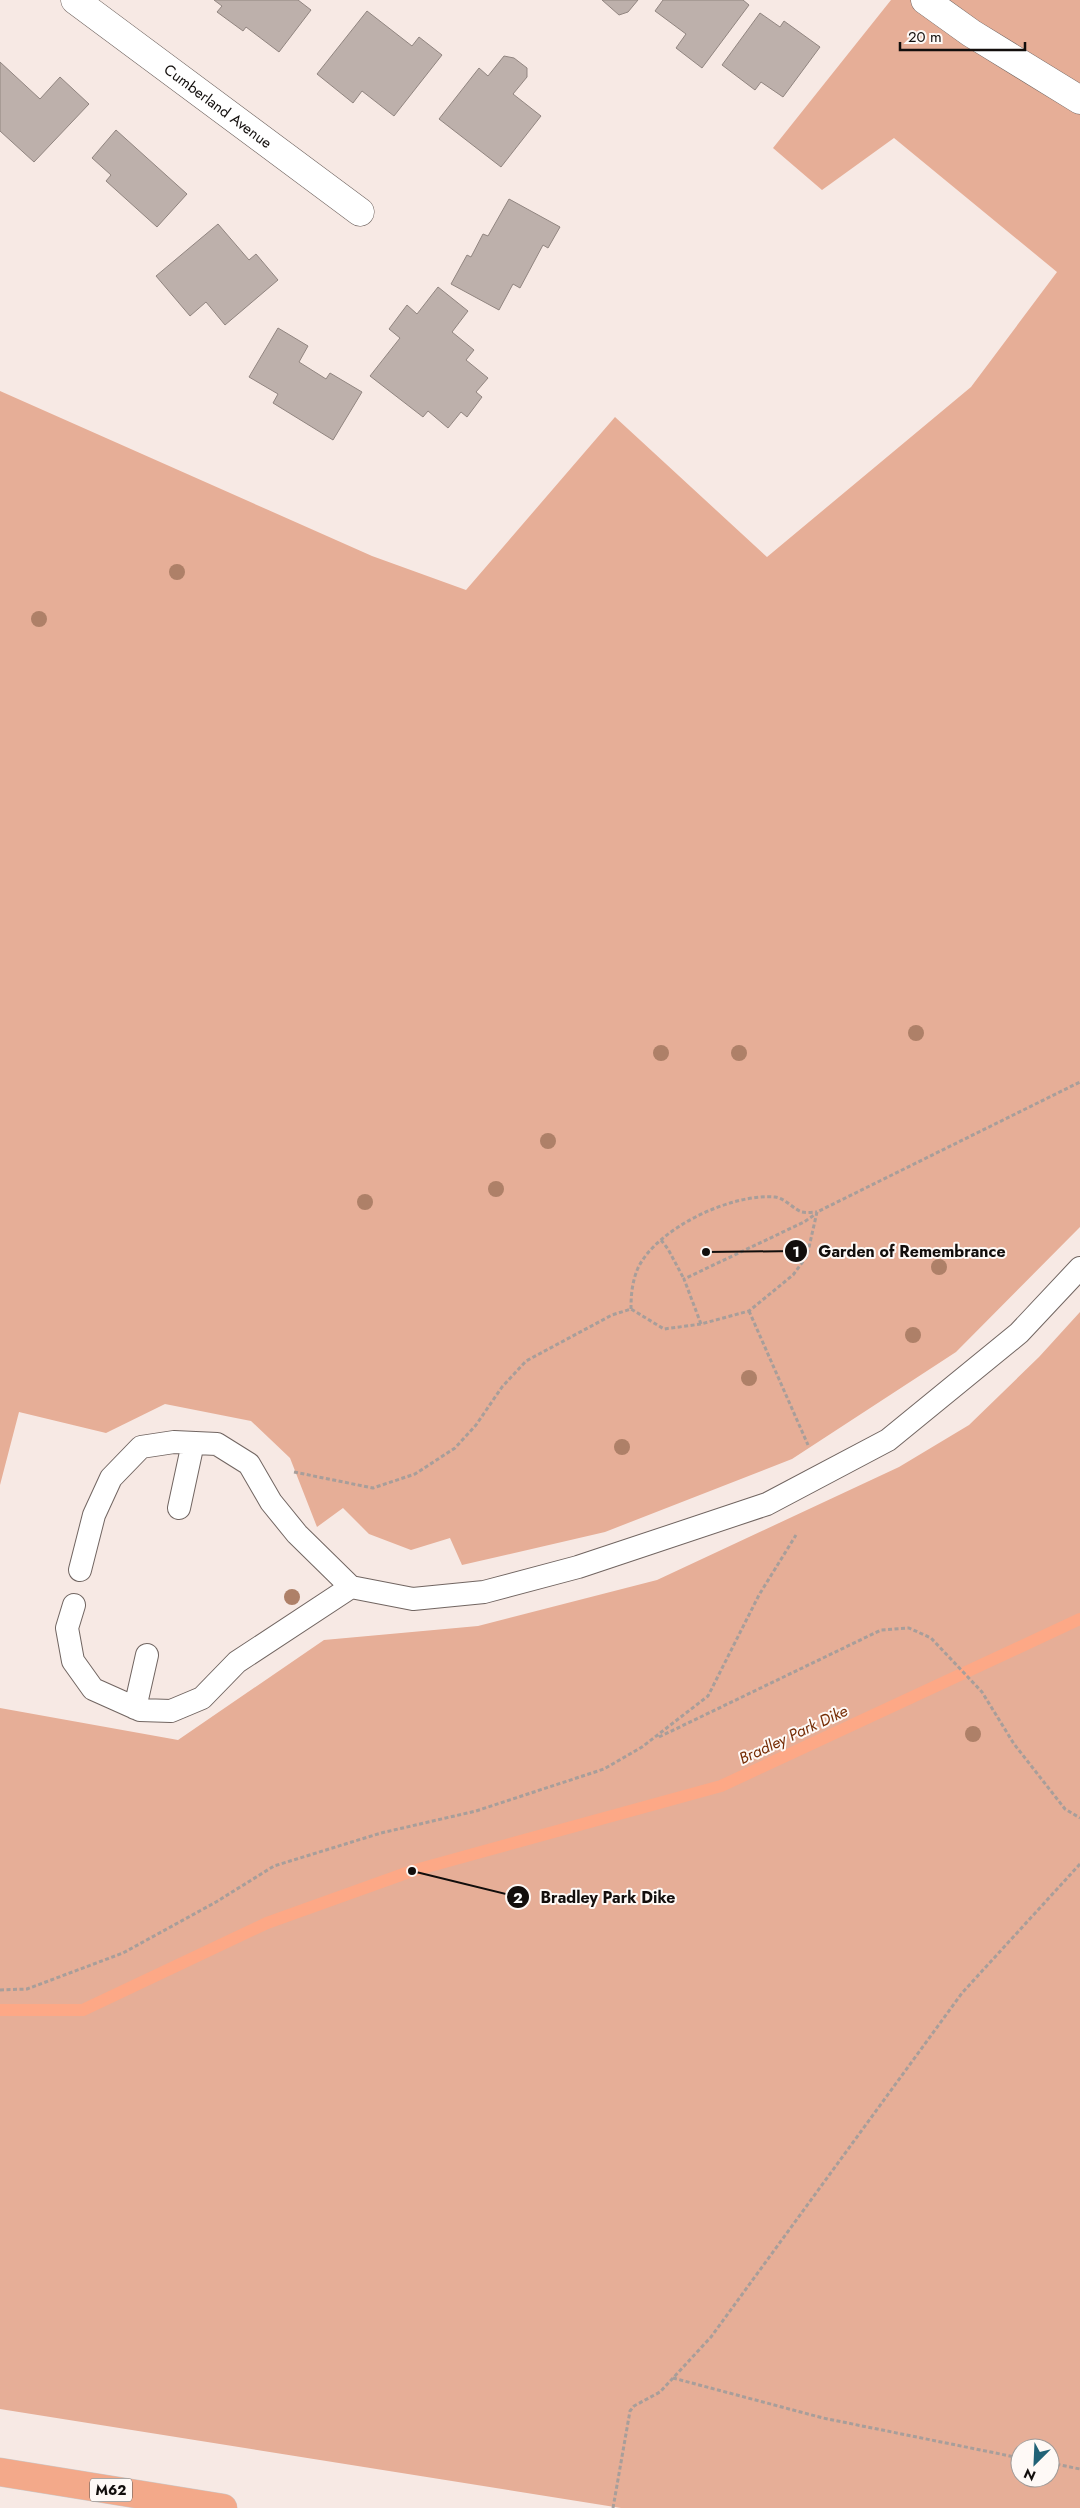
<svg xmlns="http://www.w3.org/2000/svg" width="1080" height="2508" viewBox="0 0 1080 2508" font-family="Jost,sans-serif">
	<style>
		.green { fill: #e6ae97; fill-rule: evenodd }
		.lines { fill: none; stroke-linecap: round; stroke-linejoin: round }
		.stream { stroke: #fda886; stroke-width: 12 }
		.building { fill: #bdb0ab; stroke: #918580 }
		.lane-casing { stroke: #716561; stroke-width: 24 }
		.street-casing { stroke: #716561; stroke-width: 29 }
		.highway-casing { stroke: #cbcaca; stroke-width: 29 }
		.path { stroke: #a89e9a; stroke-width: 3; stroke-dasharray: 4 2.5; stroke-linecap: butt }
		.lane { stroke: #fff; stroke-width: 22 }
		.street { stroke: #fff; stroke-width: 28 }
		.highway { stroke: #f3a98a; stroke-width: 28 }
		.tree { fill: #ae8068 }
		.labels { text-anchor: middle; stroke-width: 4; stroke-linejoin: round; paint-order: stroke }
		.shield { fill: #fef9f6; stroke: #595452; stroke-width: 1 }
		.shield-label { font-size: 14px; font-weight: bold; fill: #120e0c }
		.street-label { font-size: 15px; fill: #120e0c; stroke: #fef9f6 }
		.water-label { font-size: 16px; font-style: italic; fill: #762d06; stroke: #fef9f6 }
		.leader { fill: none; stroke: #120e0c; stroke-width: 2 }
		.callout-dot { fill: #120e0c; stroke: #fef9f6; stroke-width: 2 }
		.mark-label { font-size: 15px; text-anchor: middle; font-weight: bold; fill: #fff }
		.callout-label { font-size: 16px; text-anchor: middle; font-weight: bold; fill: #120e0c; stroke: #fef9f6; stroke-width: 4; stroke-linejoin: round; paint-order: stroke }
	</style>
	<rect width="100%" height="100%" fill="#f7e9e4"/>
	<!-- green -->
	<path class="green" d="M891,0H1080V1227L956,1352L792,1459L605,1532L462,1565L450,1538L411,1550L369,1534L343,1508L317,1527L290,1458L251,1421L165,1404L106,1433L19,1412L0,1485V391L372,556L466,590L615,417L767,557L971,387L1057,272L894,138L822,190L773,148Z
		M1080,1312V2508H621L0,2409V1708L178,1740L324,1640L478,1626L657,1580L899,1467L969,1425L1039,1357ZM1020,2448H1050V2478H1020Z"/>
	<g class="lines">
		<!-- stream -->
		<path class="stream" d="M0,2010H83L267,1923L412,1871L721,1786L1080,1619"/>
	</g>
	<!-- building -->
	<path class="building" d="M214,0H298L311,10L279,52L246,27L243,31L217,12L222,6Z
		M602,0H638L628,12L619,15Z
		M663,0H743L749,5L702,68L676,48L686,34L655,11Z
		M367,11L412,46L419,37L442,55L394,116L362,91L353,103L317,74Z
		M760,13L780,27L784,21L820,47L783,97L761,82L755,90L722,65Z
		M504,56L514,58L527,68V77L513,94L541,116L501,167L439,119L479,68L488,76Z
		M0,62L40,99L60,77L89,104L34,162L0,131Z
		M116,130L187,194L157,227L106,181L111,175L92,158Z
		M509,199L560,227L548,248L543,245L520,288L513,284L499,310L451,284L467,255L471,257L483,234L488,236Z
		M218,224L249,260L256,254L278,280L225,325L206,302L190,316L156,276Z
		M438,287L468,311L452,332L474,350L466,360L488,378L476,392L482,397L467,417L461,412L448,428L428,411L423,417L370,376L400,338L389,329L407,305L417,314Z
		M278,328L308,346L299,362L326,379L330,373L362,392L333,440L273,403L278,394L249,377Z"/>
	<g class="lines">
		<!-- lane casing -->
		<g class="lane-casing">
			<path id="lane" d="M179,1508L193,1443
				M80,1570L94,1515L111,1478L141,1447L174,1442L217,1444L249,1464L271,1502L297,1534L351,1587
				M74,1605L67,1628L73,1661L93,1689L140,1710L171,1711L202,1698L237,1662L351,1587L413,1599L484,1592L578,1567L767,1504L888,1440L1019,1333L1080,1268
				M135,1708L147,1655"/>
		</g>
		<!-- street casing -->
		<g class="street-casing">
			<g id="street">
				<path id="s1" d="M75,0L360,212"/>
				<path d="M925,0L971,33L1080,100"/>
			</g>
		</g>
		<!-- highway casing -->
		<g class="highway-casing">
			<path id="highway" d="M0,2472L223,2508"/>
		</g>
		<!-- path -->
		<path class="path" d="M661,1240L668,1249L684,1279
			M631,1309C631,1295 632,1282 638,1268C657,1228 732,1193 775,1197C785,1198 793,1209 802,1212C807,1213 813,1212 817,1212
			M749,1311L808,1445
			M701,1324L684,1279L804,1222L817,1213
			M294,1472L373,1488L415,1474L455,1448L476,1425L502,1387L526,1361L612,1315L631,1309L664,1329L701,1324L749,1311L793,1275L807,1256L817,1212L1080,1082
			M659,1737L881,1630L909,1628L931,1638L982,1692L1014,1744L1065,1809L1080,1818
			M0,1990L27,1989L123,1953L216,1902L274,1866L381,1833L476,1811L604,1769L642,1747L708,1696L759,1595L796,1535
			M673,2378L823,2418L1020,2458
			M1050,2463L1080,2469
			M613,2508L630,2411L634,2406L660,2392L711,2337L962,1993L1080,1864"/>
		<!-- lane -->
		<use href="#lane" class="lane"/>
		<!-- street -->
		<use href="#street" class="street"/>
		<!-- highway -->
		<use href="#highway" class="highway"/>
	</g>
	<!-- trees -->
	<g class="tree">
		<circle cx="177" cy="572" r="8"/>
		<circle cx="39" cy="619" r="8"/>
		<circle cx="916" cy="1033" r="8"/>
		<circle cx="661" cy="1053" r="8"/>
		<circle cx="739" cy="1053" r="8"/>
		<circle cx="548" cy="1141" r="8"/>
		<circle cx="496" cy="1189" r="8"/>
		<circle cx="365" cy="1202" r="8"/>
		<circle cx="939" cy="1267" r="8"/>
		<circle cx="913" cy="1335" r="8"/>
		<circle cx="749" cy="1378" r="8"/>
		<circle cx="622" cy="1447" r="8"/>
		<circle cx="292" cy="1597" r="8"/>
		<circle cx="973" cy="1734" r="8"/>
	</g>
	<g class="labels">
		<!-- shield labels -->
		<rect class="shield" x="90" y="2478.5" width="42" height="23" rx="4"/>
		<g class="shield-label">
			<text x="111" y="2495">M62</text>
		</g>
		<!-- street labels -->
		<g class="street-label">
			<text dy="5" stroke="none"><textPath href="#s1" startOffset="178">Cumberland Avenue</textPath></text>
		</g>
		<!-- water labels -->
		<g class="water-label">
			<text transform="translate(793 1734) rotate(-25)" y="6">Bradley Park Dike</text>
		</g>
	</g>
	<!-- callouts -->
	<path class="leader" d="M706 1252L796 1251M412 1871L518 1897"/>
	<g class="callout-dot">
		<circle cx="706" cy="1252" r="5"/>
		<circle cx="412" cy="1871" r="5"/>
		<circle cx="796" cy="1251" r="12"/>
		<circle cx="518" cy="1897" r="12"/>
	</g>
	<g class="mark-label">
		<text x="796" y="1257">1</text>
		<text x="518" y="1903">2</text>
	</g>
	<g class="callout-label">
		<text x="912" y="1257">Garden of Remembrance</text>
		<text x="608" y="1903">Bradley Park Dike</text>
	</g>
	<!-- north arrow -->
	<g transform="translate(1035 2463) rotate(204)"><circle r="24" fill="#fef9f6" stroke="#a09b98"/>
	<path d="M0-4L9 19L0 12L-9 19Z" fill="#216276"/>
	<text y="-8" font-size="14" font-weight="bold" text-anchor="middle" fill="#120e0c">N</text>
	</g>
	<!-- scale -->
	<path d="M900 42v8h125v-8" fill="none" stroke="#120e0c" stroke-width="2.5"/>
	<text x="908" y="42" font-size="15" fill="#120e0c" stroke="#fef9f6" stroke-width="4" paint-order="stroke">20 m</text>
</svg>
